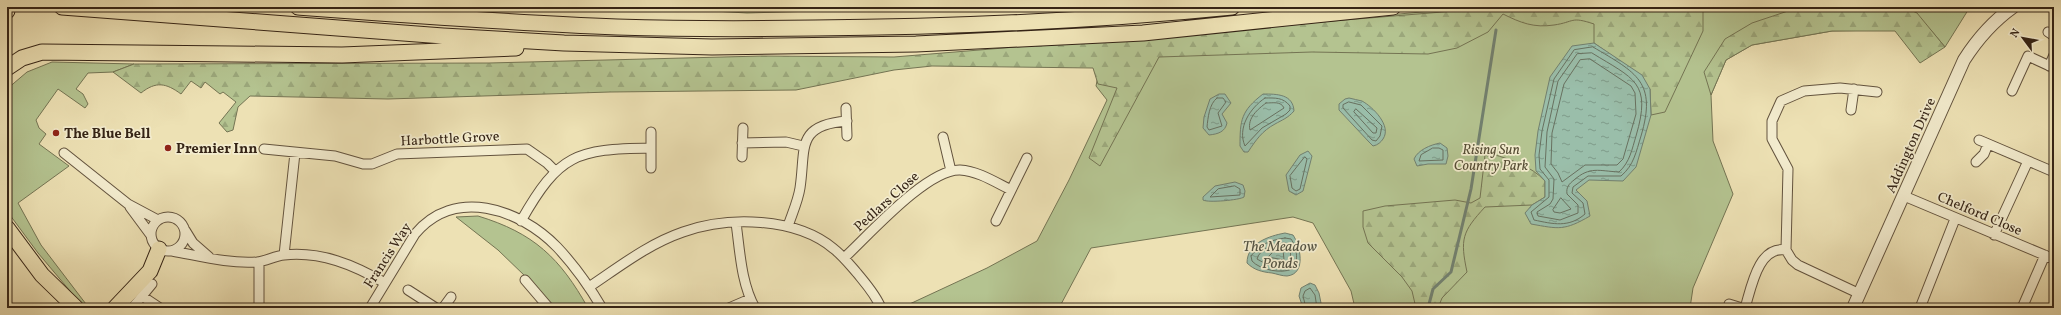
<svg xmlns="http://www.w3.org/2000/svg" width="2061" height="315" viewBox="0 0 2061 315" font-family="Vollkorn,serif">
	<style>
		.green { fill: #b4c390; stroke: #747453 }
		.forest { fill: url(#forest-firs); stroke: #747453 }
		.water { fill: url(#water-ripples); stroke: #72806f }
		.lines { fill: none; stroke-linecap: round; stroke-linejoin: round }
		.shore { stroke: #687160; stroke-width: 1 }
		.stream { stroke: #72806f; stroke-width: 3 }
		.minor-casing { stroke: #63533e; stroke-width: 11 }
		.tertiary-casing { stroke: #63533e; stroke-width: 14 }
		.primary-casing { stroke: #352416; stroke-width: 17 }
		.trunk-casing { stroke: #352416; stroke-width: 17 }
		.minor { stroke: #f3ecce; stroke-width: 9 }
		.tertiary { stroke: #f3ecce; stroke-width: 12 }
		.primary { stroke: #ede1b4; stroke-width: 15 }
		.trunk { stroke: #ede1b4; stroke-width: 15 }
		.poi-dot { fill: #8f2418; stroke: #f3ecce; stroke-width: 1.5 }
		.labels { text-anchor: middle; stroke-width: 3.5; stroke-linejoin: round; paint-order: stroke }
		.poi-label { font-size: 14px; font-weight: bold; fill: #352416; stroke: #f3ecce; text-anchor: start }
		.street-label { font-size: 14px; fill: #352416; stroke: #f3ecce }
		.park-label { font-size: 14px; font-style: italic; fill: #554c34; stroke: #f3ecce }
		.water-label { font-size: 15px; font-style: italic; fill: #535242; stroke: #f3ecce }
	</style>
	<defs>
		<pattern id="forest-firs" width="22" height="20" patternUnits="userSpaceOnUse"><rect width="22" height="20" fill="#b4c390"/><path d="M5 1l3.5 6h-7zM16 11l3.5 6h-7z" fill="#9ba77b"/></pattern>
		<pattern id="water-ripples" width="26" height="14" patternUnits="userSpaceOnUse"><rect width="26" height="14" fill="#9abeaa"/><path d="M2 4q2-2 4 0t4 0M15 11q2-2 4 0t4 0" fill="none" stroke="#7e9a89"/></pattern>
	</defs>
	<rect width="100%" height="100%" fill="#ede1b4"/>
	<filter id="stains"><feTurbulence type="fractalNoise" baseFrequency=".005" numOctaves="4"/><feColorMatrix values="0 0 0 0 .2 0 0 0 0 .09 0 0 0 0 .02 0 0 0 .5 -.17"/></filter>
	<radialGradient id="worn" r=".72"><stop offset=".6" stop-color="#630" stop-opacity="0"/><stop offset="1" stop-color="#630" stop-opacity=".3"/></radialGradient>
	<!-- green -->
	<path class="green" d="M1478,7H1970L1945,47L1930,29L1832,31L1752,45L1726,60L1711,95L1713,141L1733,194L1693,288L1690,308H1355L1351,291L1313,223L1293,217L1091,248L1059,308H901L987,268L1037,241L1069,180L1107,100L1096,86L1105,40Z
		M52,62L134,64L113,72L88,73L76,89L83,94L88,104L85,108L58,89L36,120L39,128L46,134L39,144L69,166L18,203L41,245L89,308L81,304L38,253L7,211V89L27,72Z
		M478,216C534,233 560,258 588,308H552L526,277L498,250L456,217Z"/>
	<!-- forest -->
	<path class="forest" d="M645,7H952L747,13Z
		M1503,7H1699L1703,9V31L1665,112L1651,115L1650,89L1630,68L1594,43V24C1570,16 1575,22 1554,25C1534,28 1521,23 1503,14L1488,32L1457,48L1428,54L1312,52L1159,57L1100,166L1089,158L1117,88L1098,84L1093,68L932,66L894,70L796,90L610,92L388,99L250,96L238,107L233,130L227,132L219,123L236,102L223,92L220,94L205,82L201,88L191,81L181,94C166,83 156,81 141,93L113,72L134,64L489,63L762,56L894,57Z
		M1800,7H1904L1917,13L1945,47L1920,63L1895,31H1832L1752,45L1726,60L1711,95L1704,72L1725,39L1752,23Z
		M1492,154C1512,160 1531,166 1545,181V197L1532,205L1485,207C1462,232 1460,239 1467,272L1442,298L1438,308H1416L1412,291L1402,277L1368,243L1363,227V211L1385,206L1455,200L1471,203L1480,198L1485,155Z"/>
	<!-- water -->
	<path class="water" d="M1594,43L1642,75L1650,89L1651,115L1636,167L1623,181L1589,180L1576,190L1587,201L1590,216C1564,231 1559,229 1531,224L1525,213L1532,205L1545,197V181L1536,171L1535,155L1538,131L1550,77L1572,46Z
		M1219,94H1225L1231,103L1222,114L1227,123C1225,132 1218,134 1209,135L1203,128L1204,117L1210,99Z
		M1263,94C1277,94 1293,94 1294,111C1288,118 1282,120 1275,124C1262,131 1256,140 1248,152H1244L1240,146C1240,120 1241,111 1263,94Z
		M1349,98C1353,99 1358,100 1362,101C1373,107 1392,126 1383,139C1381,142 1378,145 1373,146L1369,142L1339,110V104L1345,99Z
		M1440,143L1447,148L1448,156L1446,164H1428L1417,166L1414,159C1418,150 1430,145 1440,143Z
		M1308,151L1312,156L1303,191L1296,195L1289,191L1286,175L1300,155Z
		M1235,182L1243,185L1245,191L1244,197C1240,200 1208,203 1203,200V197L1215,186Z
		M1285,233L1293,235C1300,245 1307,274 1287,276C1282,276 1277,274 1272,273C1262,272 1254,270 1247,263C1247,243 1269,236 1285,233Z
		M1310,283L1315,285L1319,293L1322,308H1303L1299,296L1301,288Z"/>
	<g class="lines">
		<!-- shore -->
		<path class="shore" d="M1593,47C1637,73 1657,82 1641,136C1636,152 1634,165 1621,176H1588L1573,187L1572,193L1583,203L1585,214C1569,228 1553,224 1534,220L1531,212L1549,197V180L1540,169L1539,155L1542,131L1554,79L1574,50Z
			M1592,53C1634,79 1652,82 1636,136C1632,149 1630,162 1619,172C1599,171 1590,166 1574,180C1569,184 1566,187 1567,194L1578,205V213L1560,220L1538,216L1537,212L1550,204L1553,199L1554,179L1545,167L1547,132L1558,81L1577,54Z
			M1590,59L1631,86L1635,93L1636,114L1623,159L1617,165H1585L1562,182L1558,173L1551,164L1552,133L1564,84L1580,60Z
			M1217,98H1223L1226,102L1218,113L1222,126L1209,130L1207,127C1208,118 1209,104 1217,98Z
			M1265,98C1275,98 1283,97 1290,106V110L1286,114L1262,128L1245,146C1237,128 1250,108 1265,98Z
			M1349,102L1361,105L1382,126L1380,136L1376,141L1372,140L1343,108V105Z
			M1266,103C1273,103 1281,101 1284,108L1250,130C1247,118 1258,109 1266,103Z
			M1356,109L1377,128L1376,133H1373L1354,112Z
			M1433,148H1439L1443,150V160L1419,161L1421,155Z
			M1305,157L1307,159L1300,189L1296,191L1292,188L1290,176Z
			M1235,186L1240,189V195L1210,197L1218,189Z
			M1561,198L1571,209L1560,213L1554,212L1553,210Z
			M1285,238L1291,239C1296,246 1300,261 1292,269C1282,274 1260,270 1252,261L1251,256C1260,244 1271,240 1285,238Z
			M1285,243L1290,247L1291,260L1289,265L1266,264L1257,259C1260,248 1275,244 1285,243Z
			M1283,249L1284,260L1268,257L1273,252Z
			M1306,308L1303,296L1305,291L1310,288L1315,295L1317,308"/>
		<!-- stream -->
		<path class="stream" d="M1428,308L1433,289L1451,272L1471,189L1496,30"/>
		<!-- minor casing -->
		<g class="minor-casing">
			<path id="minor" d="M2048,32L2054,36
				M2049,66L2054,55
				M2012,91L2028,56L2054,68
				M846,108L847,136
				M1851,110L1854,89
				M651,132V168
				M943,137L951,171
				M1979,140L2054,172
				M742,143L786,142L803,146
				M264,149L335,156L363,164H372L397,154L527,149L547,163L555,171
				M64,153L128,204L158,220
				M742,157L743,128
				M1976,162L1984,154L1988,144
				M1904,196L2054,259
				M130,207L150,234
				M151 234a17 17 0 1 1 34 0a17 17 0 1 1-34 0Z
				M521,221C559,154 576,149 651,148
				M996,221L1027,158
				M736,223C740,251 741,283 755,308
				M788,226C792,214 798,201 800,188C806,149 795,125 847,121
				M185,230L193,243L209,257
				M1994,235L2028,161
				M172,251C200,256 229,264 257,262C266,261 275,256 284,255C321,251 354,265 385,283
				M284,255L295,153
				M844,258C869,235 927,169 960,170C978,171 995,182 1011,190
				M525,280L549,308
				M589,287C619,267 648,244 683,232C728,216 796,217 834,249C843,256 850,265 857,273C866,284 876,295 881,308
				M408,290L436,308
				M1860,294L1798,265L1792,260L1786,250L1788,169L1772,139V121L1781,101L1804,91L1840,88L1877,92
				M142,296L160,308
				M1729,304L1742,308
				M133,307L152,284
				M259,308V262
				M370,308L415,234C454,187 519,208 557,247C574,265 589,286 602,308
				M443,308L451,297
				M729,308L750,299
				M1745,308C1751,289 1758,245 1786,250
				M1920,308L1955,219
				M2022,308L2045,255"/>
		</g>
		<!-- tertiary casing -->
		<g class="tertiary-casing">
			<path id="tertiary" d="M1853,308L1964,60C1978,38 1992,22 2013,7"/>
		</g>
		<!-- primary casing -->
		<g class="primary-casing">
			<path id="primary" d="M7,11V7
				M7,228L42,275L76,308
				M115,308L150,271L159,249"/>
		</g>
		<!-- trunk casing -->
		<g class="trunk-casing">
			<path id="trunk" d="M62,7L443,36L564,43L712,47L916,44L1143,33L1393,7
				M298,7C405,15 511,23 617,27C683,29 749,29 814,28C954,27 1093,21 1232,7
				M7,68L22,58L42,52L342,55L516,48"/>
		</g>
		<!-- minor -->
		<use href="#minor" class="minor"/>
		<!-- tertiary -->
		<use href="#tertiary" class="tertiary"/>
		<!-- primary -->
		<use href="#primary" class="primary"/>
		<!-- trunk -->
		<use href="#trunk" class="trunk"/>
	</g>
	<!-- markers -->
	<g class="poi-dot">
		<circle cx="56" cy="133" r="4"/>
		<circle cx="168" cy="148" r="4"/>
	</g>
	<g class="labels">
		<!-- poi labels -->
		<g class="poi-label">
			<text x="64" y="138">The Blue Bell</text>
			<text x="176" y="153">Premier Inn</text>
		</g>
		<!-- street labels -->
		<g class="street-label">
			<text transform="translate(450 138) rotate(-3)" y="5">Harbottle Grove</text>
			<text transform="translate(1910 145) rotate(-66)" y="5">Addington Drive</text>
			<text transform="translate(886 201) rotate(-42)" y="5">Pedlars Close</text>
			<text transform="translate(1980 213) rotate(23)" y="5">Chelford Close</text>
			<text transform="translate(387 255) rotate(-57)" y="5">Francis Way</text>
		</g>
		<!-- park labels -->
		<g class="park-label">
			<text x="1491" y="154">Rising Sun<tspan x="1491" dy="16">Country Park</tspan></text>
		</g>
		<!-- water labels -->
		<g class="water-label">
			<text x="1280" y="251">The Meadow<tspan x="1280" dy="17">Ponds</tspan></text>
		</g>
	</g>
	<!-- margin -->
	<rect width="2061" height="315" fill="none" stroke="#ede1b4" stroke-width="24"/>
	<rect x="8" y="8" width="2045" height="299" fill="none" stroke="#352416" stroke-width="2"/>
	<rect x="12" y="12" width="2037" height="291" fill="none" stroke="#352416"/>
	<!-- north arrow -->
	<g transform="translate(2023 38) rotate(302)" stroke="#f3ecce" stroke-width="3" paint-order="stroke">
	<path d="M0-3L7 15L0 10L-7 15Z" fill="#352416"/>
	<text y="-6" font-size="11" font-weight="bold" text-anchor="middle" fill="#352416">N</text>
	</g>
	<rect width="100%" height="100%" filter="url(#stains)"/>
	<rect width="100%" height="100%" fill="url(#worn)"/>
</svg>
